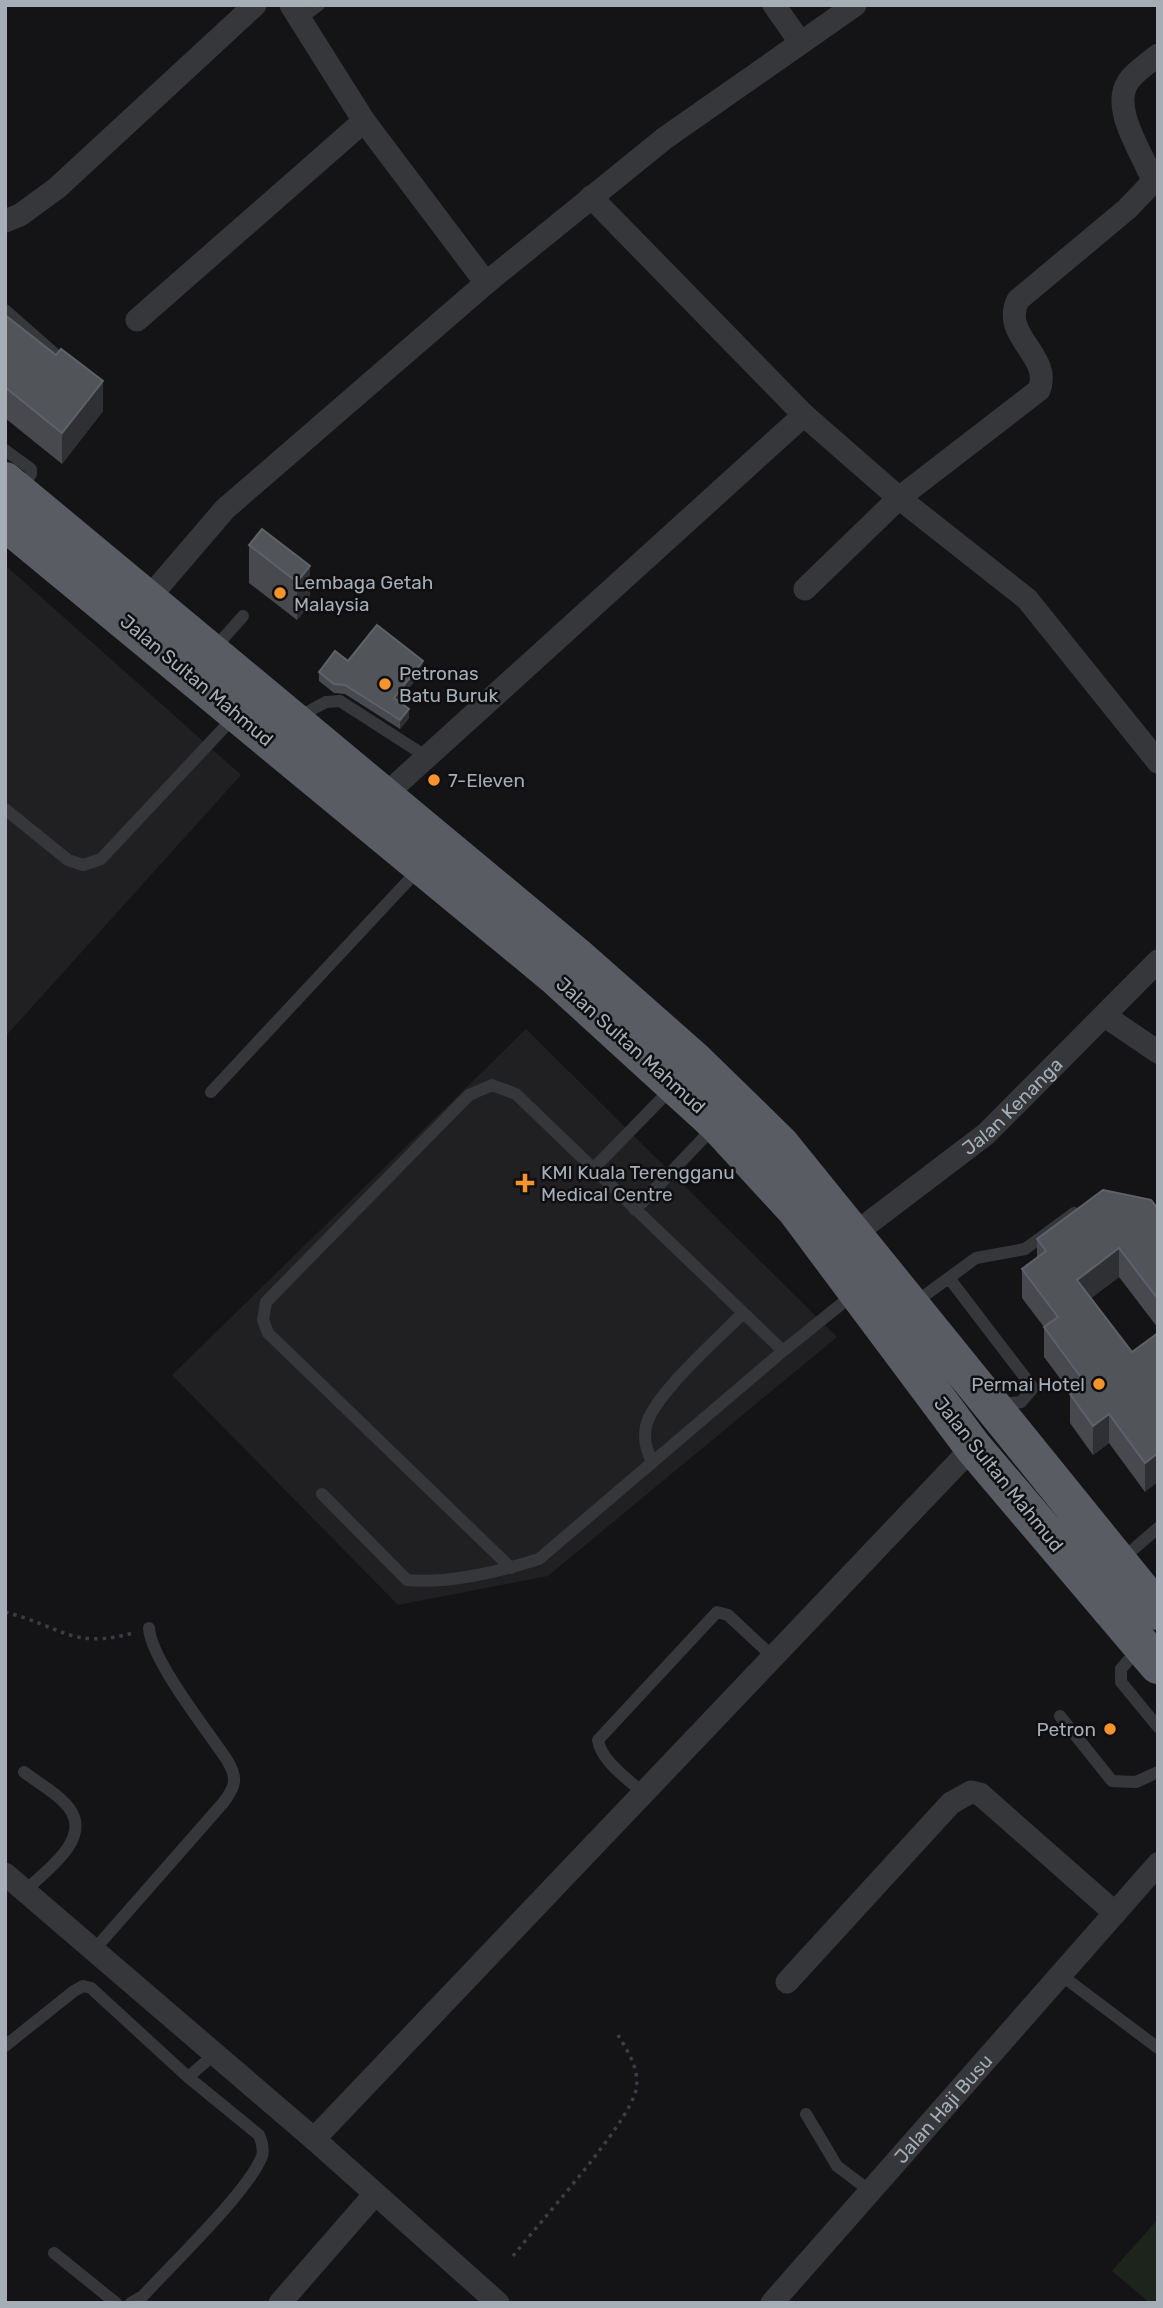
<svg xmlns="http://www.w3.org/2000/svg" width="1163" height="2308" viewBox="0 0 1163 2308" font-family="Rubik,sans-serif">
	<style>
		.built { fill: #202023 }
		.green { fill: #1c241c }
		.lines { fill: none; stroke-linecap: round; stroke-linejoin: round }
		.path { stroke: #3b3e42; stroke-width: 3.5; stroke-dasharray: 3.5 5; stroke-linecap: butt }
		.service { stroke: #35373b; stroke-width: 12 }
		.minor { stroke: #35373b; stroke-width: 23 }
		.trunk { stroke: #595d63; stroke-width: 38 }
		.wall { fill: #47494e }
		.shaded-wall { fill: #2e3033 }
		.building { fill: #515459; stroke: #5e6268; stroke-width: 2 }
		.poi-dot { fill: #f5932d; stroke: #0f0f11; stroke-width: 2.5 }
		.labels { text-anchor: middle; stroke-width: 5; stroke-linejoin: round; paint-order: stroke }
		.poi-label { font-size: 19px; fill: #a5adb6; stroke: #0f0f11; text-anchor: start }
		.street-label { font-size: 19px; fill: #a5adb6; stroke: #0f0f11 }
	</style>
	<rect width="100%" height="100%" fill="#141416"/>
	<!-- built -->
	<path class="built" d="M5,565L241,775L5,1037Z
		M526,1029L837,1337L548,1576L398,1605L172,1375Z"/>
	<!-- green -->
	<path class="green" d="M1158,2219V2303H1150L1112,2271Z"/>
	<g class="lines">
		<!-- path -->
		<path class="path" d="M5,1612C61,1626 72,1650 133,1633
			M513,2256C539,2223 628,2125 636,2090C640,2069 628,2052 618,2035"/>
		<!-- service -->
		<path class="service" d="M300,19L319,5
			M5,310L55,354
			M5,450L31,469V474L21,489
			M213,650L243,616
			M296,718L326,702L340,701L427,757
			M5,809L68,860L83,865L101,859L235,716
			M211,1092L420,868
			M593,1169L671,1089
			M635,1210L714,1127
			M949,1278L1033,1388L1021,1402L1000,1404
			M913,1304L976,1258L1025,1249L1074,1213
			M652,1463C647,1450 643,1440 646,1426C654,1394 718,1339 743,1313
			M322,1494L407,1580C449,1584 498,1572 539,1559L783,1351L855,1293
			M1122,1559L1158,1528
			M511,1568L268,1333L263,1320L266,1302L469,1095L492,1085L516,1094L783,1351
			M1139,1648L1121,1669V1682L1158,1727
			M1060,1716L1112,1781L1136,1782L1158,1772
			M24,1772C38,1783 62,1796 71,1811C90,1841 44,1872 25,1891
			M643,1793C628,1779 601,1761 598,1740L717,1612L728,1615L773,1657
			M94,1950L223,1803C236,1786 238,1778 227,1760C207,1730 151,1660 149,1628
			M1061,1975L1158,2048
			M5,2046L74,1991L83,1986L91,1988L188,2077L259,2135C262,2142 264,2149 262,2156C249,2191 171,2265 143,2296L131,2303
			M188,2077L215,2054
			M806,2114L837,2166L870,2191
			M54,2253L116,2303"/>
		<!-- minor -->
		<g class="minor">
			<path d="M291,5L364,121L486,283"/>
			<path d="M774,5L800,42"/>
			<path d="M591,197L804,415L899,498L1027,599L1158,762"/>
			<path d="M5,221L20,215L57,188L255,5"/>
			<path d="M137,320L364,121"/>
			<path d="M805,589L899,498L1039,390C1053,356 1000,336 1018,300L1127,209L1151,184V176C1141,151 1111,108 1128,82C1135,71 1149,63 1158,55"/>
			<path d="M147,600L225,509L486,283L665,138L855,5"/>
			<path d="M385,795L804,415"/>
			<path d="M1105,1016L1158,1052"/>
			<path id="s1" d="M853,1235L986,1134L1158,961"/>
			<path d="M5,1874L314,2139L498,2303"/>
			<path d="M787,1982L951,1803L971,1792L980,1794L1115,1913"/>
			<path d="M314,2139L973,1447"/>
			<path d="M280,2303L375,2194"/>
			<path id="s2" d="M772,2303L1158,1864"/>
		</g>
		<!-- trunk -->
		<path class="trunk" d="M5,481L575,955L695,1061L780,1144L1158,1611
			M5,522L555,976L717,1124L796,1210L973,1447L1158,1665"/>
	</g>
	<!-- wall -->
	<path class="wall" d="M5,315L103,411L62,464L5,418Z
		M249,545L310,566V604L297,620L249,583Z
		M348,661L423,670L399,701L409,718L400,729L345,694L334,693L319,681V672Z
		M1158,1209V1328L1119,1277L1091,1298L1132,1352L1158,1333L1145,1492L1109,1443L1093,1455L1070,1423V1394L1071,1393L1044,1357V1327L1022,1298V1269L1037,1258V1239Z"/>
	<!-- shaded-wall -->
	<path class="shaded-wall" d="M103,381V411L62,464V433Z
		M310,566V604L297,620V582Z
		M423,661V670L394,707V698Z
		M409,709V718L400,729V720Z
		M1119,1248V1277L1077,1309V1280Z
		M1109,1414V1443L1093,1455V1426Z
		M1158,1453V1482L1145,1492V1463Z"/>
	<!-- building -->
	<path class="building" d="M5,315L56,355L61,349L103,381L62,433L5,387Z
		M262,529L310,566L297,582L249,545Z
		M377,625L423,661L394,698L409,709L400,720L345,685L334,684L319,672L335,651L348,661Z
		M1103,1190L1151,1200L1158,1209V1299L1119,1248L1077,1280L1132,1352L1158,1333V1453L1145,1463L1109,1414L1093,1426L1070,1394L1085,1383L1044,1327L1058,1317L1022,1269L1046,1251L1037,1239Z"/>
	<!-- markers -->
	<g class="poi-dot">
		<circle cx="280" cy="593" r="7"/>
		<circle cx="385" cy="684" r="7"/>
		<circle cx="434" cy="780" r="7"/>
		<path d="M521.5 1172.5h7v7h7v7h-7v7h-7v-7h-7v-7h7z"/>
		<circle cx="1099" cy="1384" r="7"/>
		<circle cx="1110" cy="1729" r="7"/>
	</g>
	<g class="labels">
		<!-- poi labels -->
		<g class="poi-label">
			<text x="294" y="589">Lembaga Getah<tspan x="294" dy="22">Malaysia</tspan></text>
			<text x="399" y="680">Petronas<tspan x="399" dy="22">Batu Buruk</tspan></text>
			<text x="448" y="787">7-Eleven</text>
			<text x="541" y="1179">KMI Kuala Terengganu<tspan x="541" dy="22">Medical Centre</tspan></text>
			<text x="1085" y="1391" text-anchor="end">Permai Hotel</text>
			<text x="1096" y="1736" text-anchor="end">Petron</text>
		</g>
		<!-- street labels -->
		<g class="street-label">
			<text transform="translate(197 680) rotate(40)" y="7">Jalan Sultan Mahmud</text>
			<text transform="translate(631 1045) rotate(42)" y="7">Jalan Sultan Mahmud</text>
			<text dy="7" stroke="none"><textPath href="#s1" startOffset="205">Jalan Kenanga</textPath></text>
			<text transform="translate(999 1474) rotate(51)" y="7">Jalan Sultan Mahmud</text>
			<text dy="7" stroke="none"><textPath href="#s2" startOffset="259">Jalan Haji Busu</textPath></text>
		</g>
	</g>
	<!-- border -->
	<rect width="1163" height="2308" fill="none" stroke="#a5adb6" stroke-width="14"/>
</svg>
